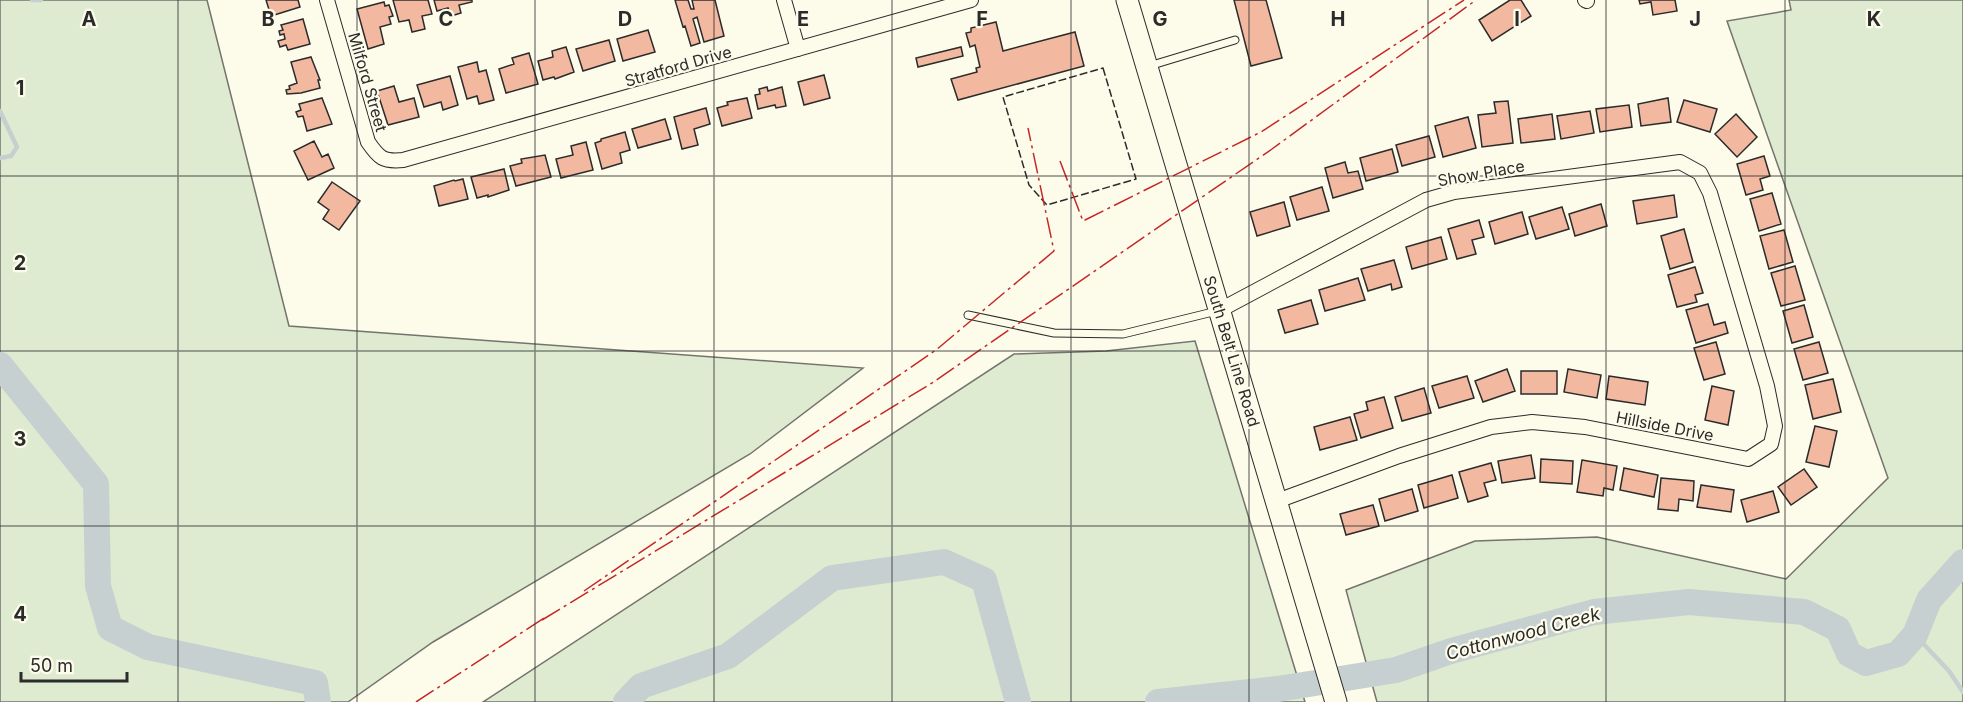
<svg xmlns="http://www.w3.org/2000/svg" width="1963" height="702" viewBox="0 0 1963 702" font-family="Inter,sans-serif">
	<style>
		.green { fill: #deebd1; stroke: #74746e; stroke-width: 1.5 }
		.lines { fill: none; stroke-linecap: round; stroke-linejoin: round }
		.stream { stroke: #c7d0d0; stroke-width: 4.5 }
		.river { stroke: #c7d0d0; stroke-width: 26 }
		.building { fill: #f2b8a0; stroke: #2b2b2b; stroke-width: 1.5 }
		.lane-casing { stroke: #2b2b2b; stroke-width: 9 }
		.street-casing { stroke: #2b2b2b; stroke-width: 16 }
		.primary-casing { stroke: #2b2b2b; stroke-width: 23 }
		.lane { stroke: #fdfbea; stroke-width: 7 }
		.street { stroke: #fdfbea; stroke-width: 14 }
		.primary { stroke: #fdfbea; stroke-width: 21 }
		.fence { stroke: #2b2b2b; stroke-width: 1.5; stroke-dasharray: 8 3; stroke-linecap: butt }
		.power { stroke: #c62828; stroke-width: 1.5; stroke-dasharray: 21 4.5 3 4.5; stroke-linecap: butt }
		.grid { fill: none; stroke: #2b2b2b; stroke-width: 1.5; stroke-opacity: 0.55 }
		.labels { text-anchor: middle; stroke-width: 4.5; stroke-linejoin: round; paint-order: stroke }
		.street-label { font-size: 16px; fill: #2b2b2b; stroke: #fdfbea }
		.water-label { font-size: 18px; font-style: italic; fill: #2b2b2b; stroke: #fdfbea }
		.grid-label { font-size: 20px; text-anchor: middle; font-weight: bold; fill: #2b2b2b; stroke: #fdfbea; stroke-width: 4.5; stroke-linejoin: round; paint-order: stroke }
	</style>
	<rect width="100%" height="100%" fill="#fdfbea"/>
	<!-- green -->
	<path class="green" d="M0,0H207L289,326L863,368L750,454L433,642L348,702H0Z
		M1789,0H1963V702H1377L1346,590L1475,541L1597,537L1786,579L1888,478L1727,21L1791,10Z
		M1195,341L1305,702H483L1014,354L1106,351Z"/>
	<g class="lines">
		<!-- stream -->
		<path class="stream" d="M32,0H41
			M0,111L17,147L11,156L0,158
			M1915,635L1949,671L1963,692"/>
		<!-- river -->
		<path class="river" d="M0,365L96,484L98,586L110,628L148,647L315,683L318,702
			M626,702L641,686L728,656L832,578L944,562L984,580L1018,702
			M1158,702L1278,689L1396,670L1451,651L1594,612L1689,602L1804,612L1838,629L1849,654L1866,663L1898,654L1915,635L1929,600L1963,562"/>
	</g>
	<!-- building -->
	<path class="building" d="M266,0H298L300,7L271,16Z
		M393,0H428L432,14L422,16L425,29L412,32L409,20L399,22Z
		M434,0H472V2L459,5L461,13L451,16L448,8L437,11Z
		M675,0H688L691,9H694L692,0H715L724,36L704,42L697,17L693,19L700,43L691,46L685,26L683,27Z
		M1234,0H1266L1282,58L1251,66Z
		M1510,0H1521L1531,16L1492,41L1479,20Z
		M1639,0H1675L1677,11L1653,15L1651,2L1640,4Z
		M384,2L385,6L389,5L393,16L389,17L391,24L380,27L384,44L368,49L357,9Z
		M303,19L310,44L288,50L286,45L280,47L278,41L285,39L284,34L280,35L279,31L283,30L281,25Z
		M996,22L1003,51L1075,32L1084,66L958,100L951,79L977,72L976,68L980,67L975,45L970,47L966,33L971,32V28Z
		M648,30L655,52L623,61L617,39Z
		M609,40L615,61L583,71L576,49Z
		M566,47L574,72L555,79L554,77L543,80L538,61L553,57L552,51Z
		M961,47L963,56L918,67L916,58Z
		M529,53L538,84L506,93L499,69L514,64L512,58Z
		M311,57L320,80H318L320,88L301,93L287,94L286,90L290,89L289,86L297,83L291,62Z
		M477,62L479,72L486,70L494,100L479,104L477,96L467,99L458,67Z
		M824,75L830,98L804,105L798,82Z
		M450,76L458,105L443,110L441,102L424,107L417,85Z
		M394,86L399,102L414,98L419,117L388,125L377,91Z
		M767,87L768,91L782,87L786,106L776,108L775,105L758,109L755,95L760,94L759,89Z
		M322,98L332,124L307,131L303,116L298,117L296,112L301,110L299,104Z
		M747,98L752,118L722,126L717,108L728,105L727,102Z
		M1668,98L1671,122L1641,126L1638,104Z
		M1684,100L1717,109L1710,132L1677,122Z
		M1508,101L1513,143L1482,147L1478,115L1496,113L1494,102Z
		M1629,105L1632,127L1600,132L1596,109Z
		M706,108L710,124L694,129L698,145L682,149L674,117Z
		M1590,111L1594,133L1561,139L1557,116Z
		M1552,114L1555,139L1521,143L1518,119Z
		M1736,114L1757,137L1737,157L1715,134Z
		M1468,117L1476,148L1443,157L1435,126Z
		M665,119L671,139L638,148L632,129Z
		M625,132L630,150L620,153L622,163L602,169L595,143L601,141V139Z
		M1429,136L1435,157L1402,166L1396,145Z
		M314,141L322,157L328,154L334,168L308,180L294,151Z
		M586,142L593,170L561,178L556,159L573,155L571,146Z
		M1392,149L1398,172L1366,181L1360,158Z
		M545,155L551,177L516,186L510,166L522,163L521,159Z
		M1764,156L1770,176L1760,179L1763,190L1746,195L1737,164Z
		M1345,162L1348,173L1358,171L1363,189L1333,198L1325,168Z
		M504,169L509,190L488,197V195L477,198L471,177Z
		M463,179L468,199L439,206L434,186L454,180L455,181Z
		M332,182L360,201L339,230L323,219L329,210L318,202Z
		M1322,187L1329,211L1297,220L1290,197Z
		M1772,193L1781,224L1759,231L1750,199Z
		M1674,195L1677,217L1637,224L1633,201Z
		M1284,202L1290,226L1257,236L1250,212Z
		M1601,204L1607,226L1575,236L1569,214Z
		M1562,207L1569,229L1536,239L1529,217Z
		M1522,212L1528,234L1495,244L1489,222Z
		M1479,220L1484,237L1472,240L1476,254L1457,259L1448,229Z
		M1684,229L1693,262L1670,269L1661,236Z
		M1784,230L1793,262L1769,269L1760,236Z
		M1441,237L1447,259L1412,269L1406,247Z
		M1394,260L1402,287L1392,290L1391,284L1368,291L1361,269Z
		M1795,266L1805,300L1781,306L1771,273Z
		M1695,267L1703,293L1695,295L1697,302L1677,307L1668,275Z
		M1358,278L1365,300L1325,311L1319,290Z
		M1311,300L1318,324L1285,333L1278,310Z
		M1708,304L1714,325L1725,322L1728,333L1696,343L1686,310Z
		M1804,305L1813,337L1792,343L1783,311Z
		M1716,342L1725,374L1704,380L1694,348Z
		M1819,342L1828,373L1803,380L1794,349Z
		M1507,369L1515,391L1483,402L1475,381Z
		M1568,369L1601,375L1597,398L1564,392Z
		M1521,371H1557V394H1521Z
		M1467,376L1474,398L1439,408L1432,386Z
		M1609,376L1648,382L1645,405L1606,399Z
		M1833,379L1841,412L1813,419L1805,385Z
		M1712,386L1734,391L1728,425L1705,420Z
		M1424,388L1431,413L1402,421L1395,397Z
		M1384,397L1393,428L1361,438L1354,414L1368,410L1366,402Z
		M1350,417L1357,440L1320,450L1314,427Z
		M1815,426L1837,431L1829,467L1806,462Z
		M1531,455L1535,478L1502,483L1498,461Z
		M1541,459L1573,461L1572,484L1540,482Z
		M1582,460L1617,466L1613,490L1604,488L1603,496L1577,492Z
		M1491,463L1496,480L1484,483L1488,496L1468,502L1459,472Z
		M1624,468L1658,475L1654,497L1620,490Z
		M1804,469L1817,487L1791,505L1778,487Z
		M1452,475L1458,498L1424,508L1418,485Z
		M1661,478L1694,481L1693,501L1679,499L1678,511L1658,509Z
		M1701,485L1734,490L1731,512L1697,507Z
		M1412,489L1418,511L1385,521L1379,499Z
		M1773,491L1779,512L1747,522L1741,500Z
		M1373,505L1379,526L1346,535L1340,514Z"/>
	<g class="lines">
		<!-- lane casing -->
		<g class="lane-casing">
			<path id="lane" d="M1149,66L1235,40
				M968,315L1054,333L1123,334L1217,311"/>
		</g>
		<!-- street casing -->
		<g class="street-casing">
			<path id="street" d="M327,0L368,142C379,158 383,162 403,160L971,0
				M784,0L798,49
				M1585,0L1587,1
				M1220,310L1426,200L1454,192L1680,162L1700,173L1710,193L1767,386L1775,426L1771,444L1748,459L1585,427L1532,422L1491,427L1399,456L1277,501"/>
		</g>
		<!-- primary casing -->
		<g class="primary-casing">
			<path id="primary" d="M1127,0L1336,702"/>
		</g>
		<!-- lane -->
		<use href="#lane" class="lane"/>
		<!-- street -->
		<use href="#street" class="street"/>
		<!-- primary -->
		<use href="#primary" class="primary"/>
		<!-- fence -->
		<path class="fence" d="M1103,68L1136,179L1047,205L1029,185L1003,97Z"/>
		<!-- power -->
		<path class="power" d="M1060,161L1083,221L1261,132L1464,0
			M584,591L936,350L1054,251L1028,128
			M542,620L932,383L1272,149L1476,0
			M416,702L544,618"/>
	</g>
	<!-- grid -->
	<path class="grid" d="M178,0V702M357,0V702M535,0V702M714,0V702M892,0V702M1071,0V702M1249,0V702M1428,0V702M1606,0V702M1785,0V702M0,176H1963M0,351H1963M0,526H1963"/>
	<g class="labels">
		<!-- street labels -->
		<g class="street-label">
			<text transform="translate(678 66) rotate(-16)" y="6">Stratford Drive</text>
			<text transform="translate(368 82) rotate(74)" y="6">Milford Street</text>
			<text transform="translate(1481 173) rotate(-10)" y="6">Show Place</text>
			<text transform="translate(1232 351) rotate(73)" y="6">South Belt Line Road</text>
			<text transform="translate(1665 426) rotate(11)" y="6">Hillside Drive</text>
		</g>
		<!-- water labels -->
		<g class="water-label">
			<text transform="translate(1523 634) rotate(-15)" y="6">Cottonwood Creek</text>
		</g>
	</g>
	<g class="grid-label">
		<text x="89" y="26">A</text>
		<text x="268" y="26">B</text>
		<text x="446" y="26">C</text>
		<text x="625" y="26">D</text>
		<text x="803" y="26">E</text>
		<text x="982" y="26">F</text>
		<text x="1160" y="26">G</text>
		<text x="1338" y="26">H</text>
		<text x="1517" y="26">I</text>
		<text x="1695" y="26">J</text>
		<text x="1874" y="26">K</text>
		<text x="20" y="95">1</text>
		<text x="20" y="270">2</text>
		<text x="20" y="446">3</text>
		<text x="20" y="621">4</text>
	</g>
	<!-- scale -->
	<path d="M21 672v9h106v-9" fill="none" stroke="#2b2b2b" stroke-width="3"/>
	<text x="30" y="672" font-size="18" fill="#2b2b2b" stroke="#fdfbea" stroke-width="4.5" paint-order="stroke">50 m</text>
</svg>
